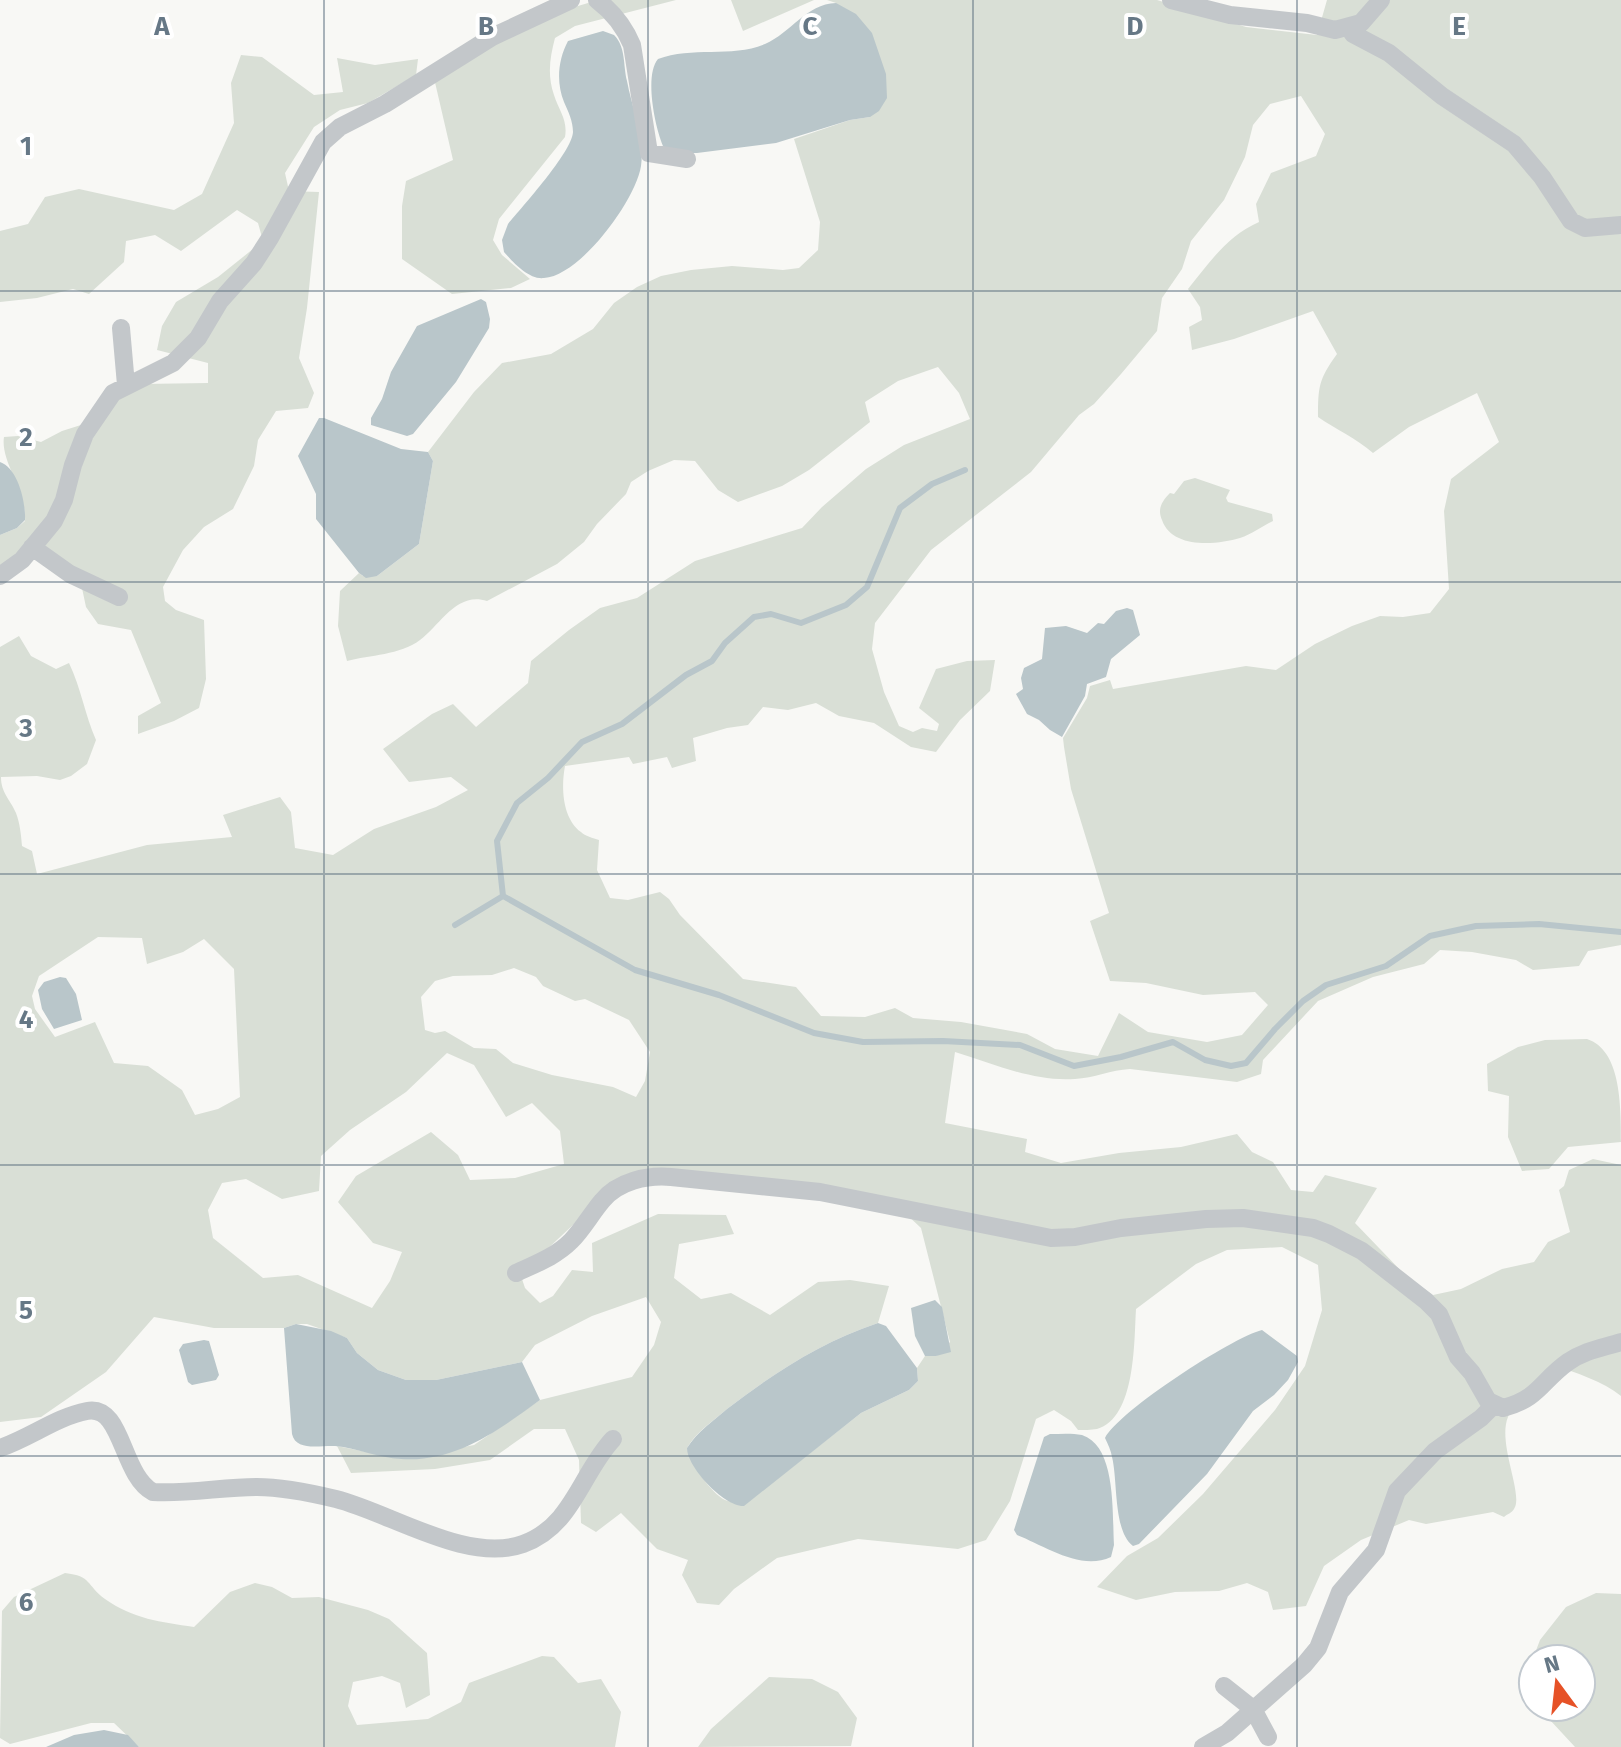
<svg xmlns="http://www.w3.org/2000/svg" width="1621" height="1747" viewBox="0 0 1621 1747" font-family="'Fira Sans',sans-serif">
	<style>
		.green { fill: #d9dfd6; fill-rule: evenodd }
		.water { fill: #b9c6ca }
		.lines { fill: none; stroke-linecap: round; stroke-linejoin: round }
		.stream { stroke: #b9c6ca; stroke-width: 6 }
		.street { stroke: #c3c7ca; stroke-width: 18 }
		.grid { fill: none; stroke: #667886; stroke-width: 2; stroke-opacity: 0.55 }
		.grid-label { font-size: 26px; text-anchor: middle; font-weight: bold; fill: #667886; stroke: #fff; stroke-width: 8; stroke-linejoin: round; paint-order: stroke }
	</style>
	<rect width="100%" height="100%" fill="#f8f8f5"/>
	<!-- green -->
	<path class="green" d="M591,0H676L575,26L555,38C550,57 547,75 554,95C559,111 568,120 565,137L499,219L493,240L502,255L530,279L511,288L452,294L402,259V206L406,181L453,160L434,78L538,18L588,3Z
		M731,0H814L743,31Z
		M827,0H1157L1246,27L1317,35L1327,0H1621V945L1588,951L1579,966L1533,970L1516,960L1472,952L1440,950L1424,964L1373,977L1318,1001L1263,1060L1261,1074L1237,1082L1130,1069C1111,1070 1094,1078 1075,1079C1034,1082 994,1064 955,1052L945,1123L1027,1139L1025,1152L1061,1163L1119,1153L1181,1147L1237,1134L1252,1152L1273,1162L1291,1190L1313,1192L1325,1175L1377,1188L1355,1223L1405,1275L1433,1295L1461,1289L1502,1269L1534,1262L1548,1242L1570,1232L1559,1190L1564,1186L1569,1170L1593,1159L1621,1165V1396C1603,1381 1576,1373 1553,1365C1536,1380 1517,1394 1508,1417C1497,1443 1524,1495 1514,1509C1512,1513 1507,1514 1504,1517L1493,1512L1426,1524L1409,1520L1361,1540L1324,1566L1306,1606L1273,1610L1268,1592L1247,1583L1219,1591L1175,1592L1136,1600L1097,1587L1127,1556L1158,1538L1203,1494L1275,1410L1305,1366L1322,1310L1318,1265L1282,1247L1227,1250L1196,1264L1136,1309C1134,1341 1136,1418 1097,1429C1091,1430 1084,1430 1078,1430L1071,1421L1054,1410L1036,1419L1010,1501L986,1540L958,1549L858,1539L777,1558L734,1589L719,1605L697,1603L682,1575L688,1560L657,1549L621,1513L596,1532L581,1523L579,1460L565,1429H534L490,1460L435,1469L351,1473L337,1446L402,1459L474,1445L540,1400L632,1377L654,1345L661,1322L646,1297L592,1316L535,1345L522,1362L436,1380H406L378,1370L357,1353L347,1338L307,1324H296L284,1328H214L154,1317L106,1372L41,1417L0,1422V647L19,636L31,656L56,669L69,663C81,688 85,715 96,740L87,764L71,776L60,780L37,776L1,777C1,793 10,799 16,813C20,824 21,834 22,846L32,851L37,874L147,845L232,837L223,815L280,797L291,812L295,848L333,855L374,829L436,807L468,790L451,777L409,782L383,749L432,714L453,704L476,727L528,683L531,661L569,630L600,608L637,598L695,561L802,528L822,507L866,469L904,445L970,419L959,393L938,367L898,381L865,402L870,422L809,470L782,486L738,502L718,490L695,461L674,460L648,471L631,482L626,494L597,524L584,542L557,564L487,601C457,591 440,625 420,640C400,655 370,655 347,661L338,626L340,591L359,573L363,576H377L419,544L433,461L428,452L474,392L502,363L551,354L593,329L614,303L637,287L661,276L691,270L732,266L783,270L799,268L818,250L820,222L794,139L850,120L870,117L836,3ZM1301,96L1325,134L1316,156L1271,173L1256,204L1259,222C1227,236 1209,263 1188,289L1200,307L1202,320L1189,327L1192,350L1234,339L1313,311L1337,354C1319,379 1318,386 1318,417C1337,430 1356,438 1373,453L1409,427L1477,393L1499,442L1451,479L1444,511L1449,589L1430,613L1403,617L1380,616L1352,626L1315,644L1276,670L1246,666L1113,689L1110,680L1090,686L1087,698L1063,738L1064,747L1071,789L1109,913L1090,921L1110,981L1146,983L1203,995L1255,992L1268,1005L1242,1035L1207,1042L1148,1032L1119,1013L1098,1056L1055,1049L1027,1034L961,1022L913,1018L895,1008L865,1017L821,1016L796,987L743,979L680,915L669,899L660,892L628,900L610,898L597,870L599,840C593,838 585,836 581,832C562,818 561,787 565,766L629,757L633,764L667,757L672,768L696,761L693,738L727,728L748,725L763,707L788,710L816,703L839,716L874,723L911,747L936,752L960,720L990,691L995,660L967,661L936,669L919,708L939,724L937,731L922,728L913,732L899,726L884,692L872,649L875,623L931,550L1031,472L1079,415L1094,404L1121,374L1157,331L1162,298L1182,269L1191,241L1224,200L1245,157L1253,125L1270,104ZM98,937L142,938L147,964L183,952L204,939L234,969L240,1097L218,1109L195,1115L182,1090L148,1066L114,1063L95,1022L55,1037L35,1009L32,996L39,976ZM514,968L536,977L543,986L575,1001L585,999L629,1020L650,1052L645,1081L636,1097L613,1087L552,1075L513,1063L496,1049L474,1048L445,1031L435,1033L425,1030L421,997L435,981L453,976L492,975ZM447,1053L474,1065L506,1117L532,1103L560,1131L564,1164L515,1178L470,1180L458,1155L431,1132L356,1176L338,1202L373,1243L402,1252L390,1281L372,1308L298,1275L263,1278L213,1238L208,1210L222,1183L246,1179L282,1199L319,1191L321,1156L350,1130L406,1092ZM675,1171L903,1211L921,1228L950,1342L936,1356H925L917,1368L918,1381L909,1390L861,1413L744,1505C738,1504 731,1502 725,1500C711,1493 690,1463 687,1448C696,1432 713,1421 727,1409C774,1373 821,1342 878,1323L889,1286L850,1280L818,1282L770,1315L731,1293L701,1299L674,1278L679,1244L734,1234L726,1215L658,1214L592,1243L593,1272L572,1270L553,1296L540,1303L525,1288L518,1267L542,1254L606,1194Z
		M241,55L262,57L314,95L343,92L337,58L375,65L418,59L416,75L368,103L340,110L314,127L285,173L289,191L319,192L307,308L299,358L314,393L308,408L276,411L258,440L254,466L233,509L204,527L183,550L163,587L165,601L176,610L204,620L206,679L199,708L174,721L138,734V716L161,703L131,630L98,624L86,607L79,574L45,553L0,571V535L17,528L25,521C27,492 0,461 4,437L18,436L41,442L62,431L103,418L117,396L142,384L208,383V363L157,350L162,326L176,302L218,277L263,241L258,223L237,210L181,251L155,235L126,241L124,262L89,294L73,289L37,298L0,302V231L28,224L45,197L79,189L174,210L202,194L234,123L231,83Z
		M1195,478L1230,490L1226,498L1228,502L1272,514L1273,521C1262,526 1252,534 1240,538C1216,545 1172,549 1162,520C1157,509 1162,501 1170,493L1174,494L1184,481Z
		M1587,1039C1621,1050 1621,1105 1621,1142L1568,1147L1549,1169L1522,1171L1508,1137L1509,1096L1488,1091L1487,1064L1518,1047L1545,1040Z
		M65,1573C92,1576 86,1585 105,1599C133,1619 161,1622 194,1627L230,1592L255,1583L272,1587L292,1598L319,1597L368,1610L389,1619L427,1653L430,1695L406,1708L400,1683L382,1676L353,1682L348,1706L357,1725L428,1719L461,1702L469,1683L542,1656L554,1657L578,1683L601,1679L621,1712L615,1747H139L114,1723H91L10,1744L0,1738L2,1611L14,1597Z
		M1596,1593L1621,1594V1747H1575L1550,1720L1544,1707H1581V1659H1533V1679L1529,1669L1540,1640L1566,1607Z
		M769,1677L812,1679L838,1692L857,1718L851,1746L698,1747L711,1729Z"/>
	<!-- water -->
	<path class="water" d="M836,3L856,14L872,33L886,74L887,98L879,111L870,117L850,120L776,143L697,153H680L664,148C655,129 644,75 658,59C692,46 732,58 765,44C791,33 806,4 836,3Z
		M603,31L614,35C626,47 623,65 627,81C632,108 645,138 641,166C636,200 580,276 544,278C529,280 513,262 504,252L502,240L508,224C522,207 572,152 573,132C573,121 568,111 564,102C556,82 558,60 568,41Z
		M481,299L486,302L490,319L489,328L456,382L413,434L407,436L371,425V418L382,399L391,372L417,326Z
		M319,418H324L401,449L428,452L433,461L419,544L377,576L366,578L359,573L316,519V494L298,456Z
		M0,462C18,468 26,503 25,520L17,528L0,535Z
		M1127,608L1133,610L1140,635L1111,659L1106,677L1087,684L1085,696L1062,737L1050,730L1039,720L1027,714L1016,694L1023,689L1021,678L1024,668L1042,659L1045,628L1066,626L1087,633L1098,623L1104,624L1116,611Z
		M60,977L66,978L76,994L82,1020L54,1029L42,1009L38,990L44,982Z
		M935,1300L942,1307L951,1352L936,1356H925L915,1336L911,1308Z
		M878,1323L886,1326L917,1368L918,1381L909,1390L861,1413L744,1506C724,1507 687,1467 687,1448C697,1432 713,1421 727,1409C774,1373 821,1342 878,1323Z
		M296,1324L331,1331L347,1338L357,1353L378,1370L406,1380H436L522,1362L540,1400C499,1430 455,1463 401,1459C379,1458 357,1448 335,1446C321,1445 296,1452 292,1434L284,1328Z
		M1262,1330L1297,1356L1298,1362L1288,1380L1274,1395L1253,1411L1207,1474L1139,1544L1133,1546C1113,1531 1118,1481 1112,1457C1111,1451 1108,1444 1105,1438C1119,1411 1231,1338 1262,1330Z
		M204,1340L209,1341L219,1375L216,1380L192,1385L188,1382L179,1350L183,1344Z
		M1050,1434C1060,1434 1072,1433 1082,1435C1117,1446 1112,1515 1114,1545L1111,1557C1080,1571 1045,1546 1017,1535L1014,1530L1044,1437Z
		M104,1730L128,1735L139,1747H46L74,1735Z"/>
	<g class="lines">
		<!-- stream -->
		<path class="stream" d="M503,896L635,970L719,995L814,1033L863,1042L943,1041L1020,1045L1074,1066L1121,1057L1173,1042L1205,1060L1231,1066L1246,1063L1275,1029L1303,1001L1326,985L1386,966L1430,936L1476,926L1539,924L1621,932
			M455,925L503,896L497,841L517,803L548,778L582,742L622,724L686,675L712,661L725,643L754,617L771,614L801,623L846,605L867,587L900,508L932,484L965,470"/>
		<!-- street -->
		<path class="street" d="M597,0C613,12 624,26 632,45L649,153L687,159
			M1171,0L1230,15L1307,23L1335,30L1361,23L1381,0
			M1349,28L1353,34L1389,53L1442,96L1514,144L1542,177L1571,221L1585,228L1621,225
			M121,328L126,385
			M32,547L70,574L119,597
			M0,576L22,560L54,521L64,500L73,465L85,434L113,393L173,363L198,338L220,301L254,263L270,238L323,142L340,127L385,104L492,37L571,0
			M516,1273C535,1264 555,1257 571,1241C583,1229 591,1214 602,1201C618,1181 647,1175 671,1177L820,1192L1051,1238L1075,1237L1121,1228L1206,1219L1243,1218L1313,1228L1329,1234L1362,1251L1426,1301L1439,1314L1458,1357L1472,1373L1488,1401L1503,1408C1539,1399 1542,1380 1568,1362C1585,1350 1602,1348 1621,1342
			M0,1448C30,1438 56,1417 87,1411C123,1404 121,1475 153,1492C188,1494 223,1487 257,1487C283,1487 311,1493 336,1499C391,1513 467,1564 523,1544C573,1526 581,1473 613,1439
			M1224,1686L1253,1709L1268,1737
			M1203,1747L1227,1733L1304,1665L1318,1648L1340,1592L1376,1550L1397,1491L1435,1451L1481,1418L1494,1405"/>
	</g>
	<!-- grid -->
	<path class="grid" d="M324,0V1747M648,0V1747M973,0V1747M1297,0V1747M0,291H1621M0,582H1621M0,874H1621M0,1165H1621M0,1456H1621"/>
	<g class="grid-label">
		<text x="162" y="35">A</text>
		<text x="486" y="35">B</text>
		<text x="810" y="35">C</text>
		<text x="1135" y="35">D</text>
		<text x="1459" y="35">E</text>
		<text x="26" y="155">1</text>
		<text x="26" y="446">2</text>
		<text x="26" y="737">3</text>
		<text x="26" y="1028">4</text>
		<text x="26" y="1319">5</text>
		<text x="26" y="1611">6</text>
	</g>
	<!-- north arrow -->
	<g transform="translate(1557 1683) rotate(345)"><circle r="38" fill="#ffffff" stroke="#c2c9cf" stroke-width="2"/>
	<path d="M0-6L14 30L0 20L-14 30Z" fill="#e65227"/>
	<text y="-12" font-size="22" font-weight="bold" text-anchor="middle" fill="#667886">N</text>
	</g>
</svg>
